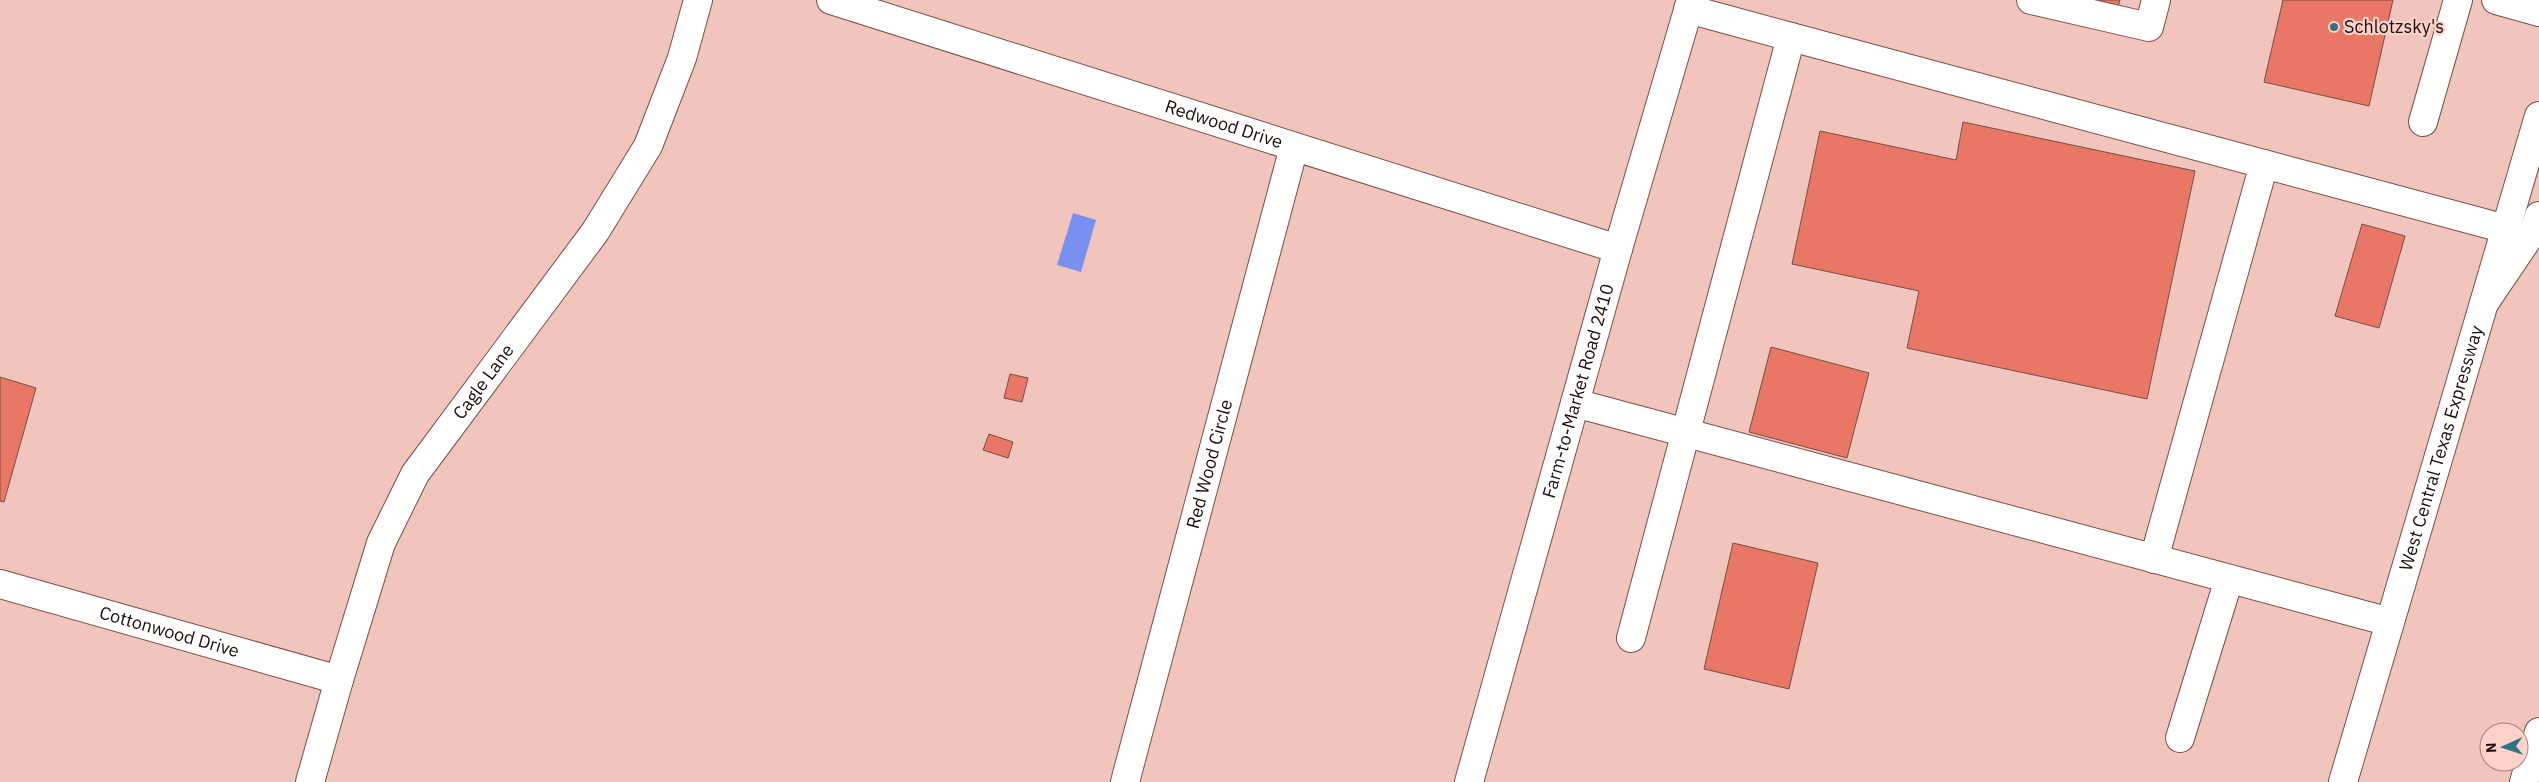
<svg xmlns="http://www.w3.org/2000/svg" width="2539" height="782" viewBox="0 0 2539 782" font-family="'IBM Plex Sans',sans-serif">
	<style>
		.water { fill: #7891f0 }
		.building { fill: #e87865; stroke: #744f48 }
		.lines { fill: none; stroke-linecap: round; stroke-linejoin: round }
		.minor-casing { stroke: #765049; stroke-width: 30 }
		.major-casing { stroke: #765049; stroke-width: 30 }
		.highway-casing { stroke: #765049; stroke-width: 30 }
		.minor { stroke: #fff; stroke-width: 28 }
		.major { stroke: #fff; stroke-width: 28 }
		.highway { stroke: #fff; stroke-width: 28 }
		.poi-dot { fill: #2e7581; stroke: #fed1c9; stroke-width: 2 }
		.labels { text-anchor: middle; stroke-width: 4.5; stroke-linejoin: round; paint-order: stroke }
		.poi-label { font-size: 18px; fill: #1c0d0a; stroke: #fed1c9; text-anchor: start }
		.street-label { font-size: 18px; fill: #1c0d0a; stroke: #fed1c9 }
	</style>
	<rect width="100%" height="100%" fill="#f1c4bc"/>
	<!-- water -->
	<path class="water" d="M1073,213L1096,220L1081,272L1057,265Z"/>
	<!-- building -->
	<path class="building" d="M2078,0H2120L2117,10Z
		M2283,0H2393L2369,106L2264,82Z
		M1963,122L2195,171L2147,399L1907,348L1919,291L1792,264L1820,131L1956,160Z
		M2362,224L2405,236L2379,328L2335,316Z
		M1771,347L1869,373L1847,458L1749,432Z
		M1010,374L1028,378L1022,402L1004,398Z
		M0,377L36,388L4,502L0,501Z
		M989,434L1013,442L1008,458L983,450Z
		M1733,543L1818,563L1789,689L1704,669Z"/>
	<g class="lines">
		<!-- minor casing -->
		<g class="minor-casing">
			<g id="minor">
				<path id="s1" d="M831,0L1618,249"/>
				<path d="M2031,0L2149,27L2156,0"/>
				<path d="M2496,0L2539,12"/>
				<path d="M1791,37L2506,229"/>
				<path d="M2423,122L2458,0"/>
				<path d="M1575,403L2390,622"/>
				<path d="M2154,559L2264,164"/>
				<path id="s2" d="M0,584L339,680"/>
				<path d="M1631,638L1791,37L1688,9"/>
				<path d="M2180,738L2229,579"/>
				<path id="s3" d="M310,782L339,680L381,543L415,474L595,232L648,146L682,58L698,0"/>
				<path id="s4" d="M1125,782L1294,147"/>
			</g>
		</g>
		<!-- major casing -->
		<g class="major-casing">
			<g id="major">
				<path id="s5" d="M1469,782L1618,249L1691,0"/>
				<path id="s6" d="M2343,782L2539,116"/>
			</g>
		</g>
		<!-- highway casing -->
		<g class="highway-casing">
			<path id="highway" d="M2485,302L2535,228L2539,216
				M2524,782L2539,732"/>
		</g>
		<!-- minor -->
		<use href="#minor" class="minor"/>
		<!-- major -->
		<use href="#major" class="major"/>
		<!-- highway -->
		<use href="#highway" class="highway"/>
	</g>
	<!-- markers -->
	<circle class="poi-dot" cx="2334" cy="27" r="5"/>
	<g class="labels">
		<!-- poi labels -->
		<g class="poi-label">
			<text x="2344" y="33">Schlotzsky's</text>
		</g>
		<!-- street labels -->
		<g class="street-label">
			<text dy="6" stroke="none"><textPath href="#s1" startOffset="412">Redwood Drive</textPath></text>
			<text dy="6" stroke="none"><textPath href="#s3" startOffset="441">Cagle Lane</textPath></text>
			<text dy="6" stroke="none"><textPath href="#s5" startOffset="406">Farm-to-Market Road 2410</textPath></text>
			<text dy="6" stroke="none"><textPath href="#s6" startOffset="348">West Central Texas Expressway</textPath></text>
			<text dy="6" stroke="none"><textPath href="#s4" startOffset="329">Red Wood Circle</textPath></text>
			<text dy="6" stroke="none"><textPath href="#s2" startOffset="176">Cottonwood Drive</textPath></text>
		</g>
	</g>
	<!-- north arrow -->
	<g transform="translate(2504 747) rotate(267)"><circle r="24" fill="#fed1c9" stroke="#a4837d"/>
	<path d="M0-4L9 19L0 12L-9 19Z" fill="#2e7581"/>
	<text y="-8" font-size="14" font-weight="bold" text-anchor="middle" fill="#1c0d0a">N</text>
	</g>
</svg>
